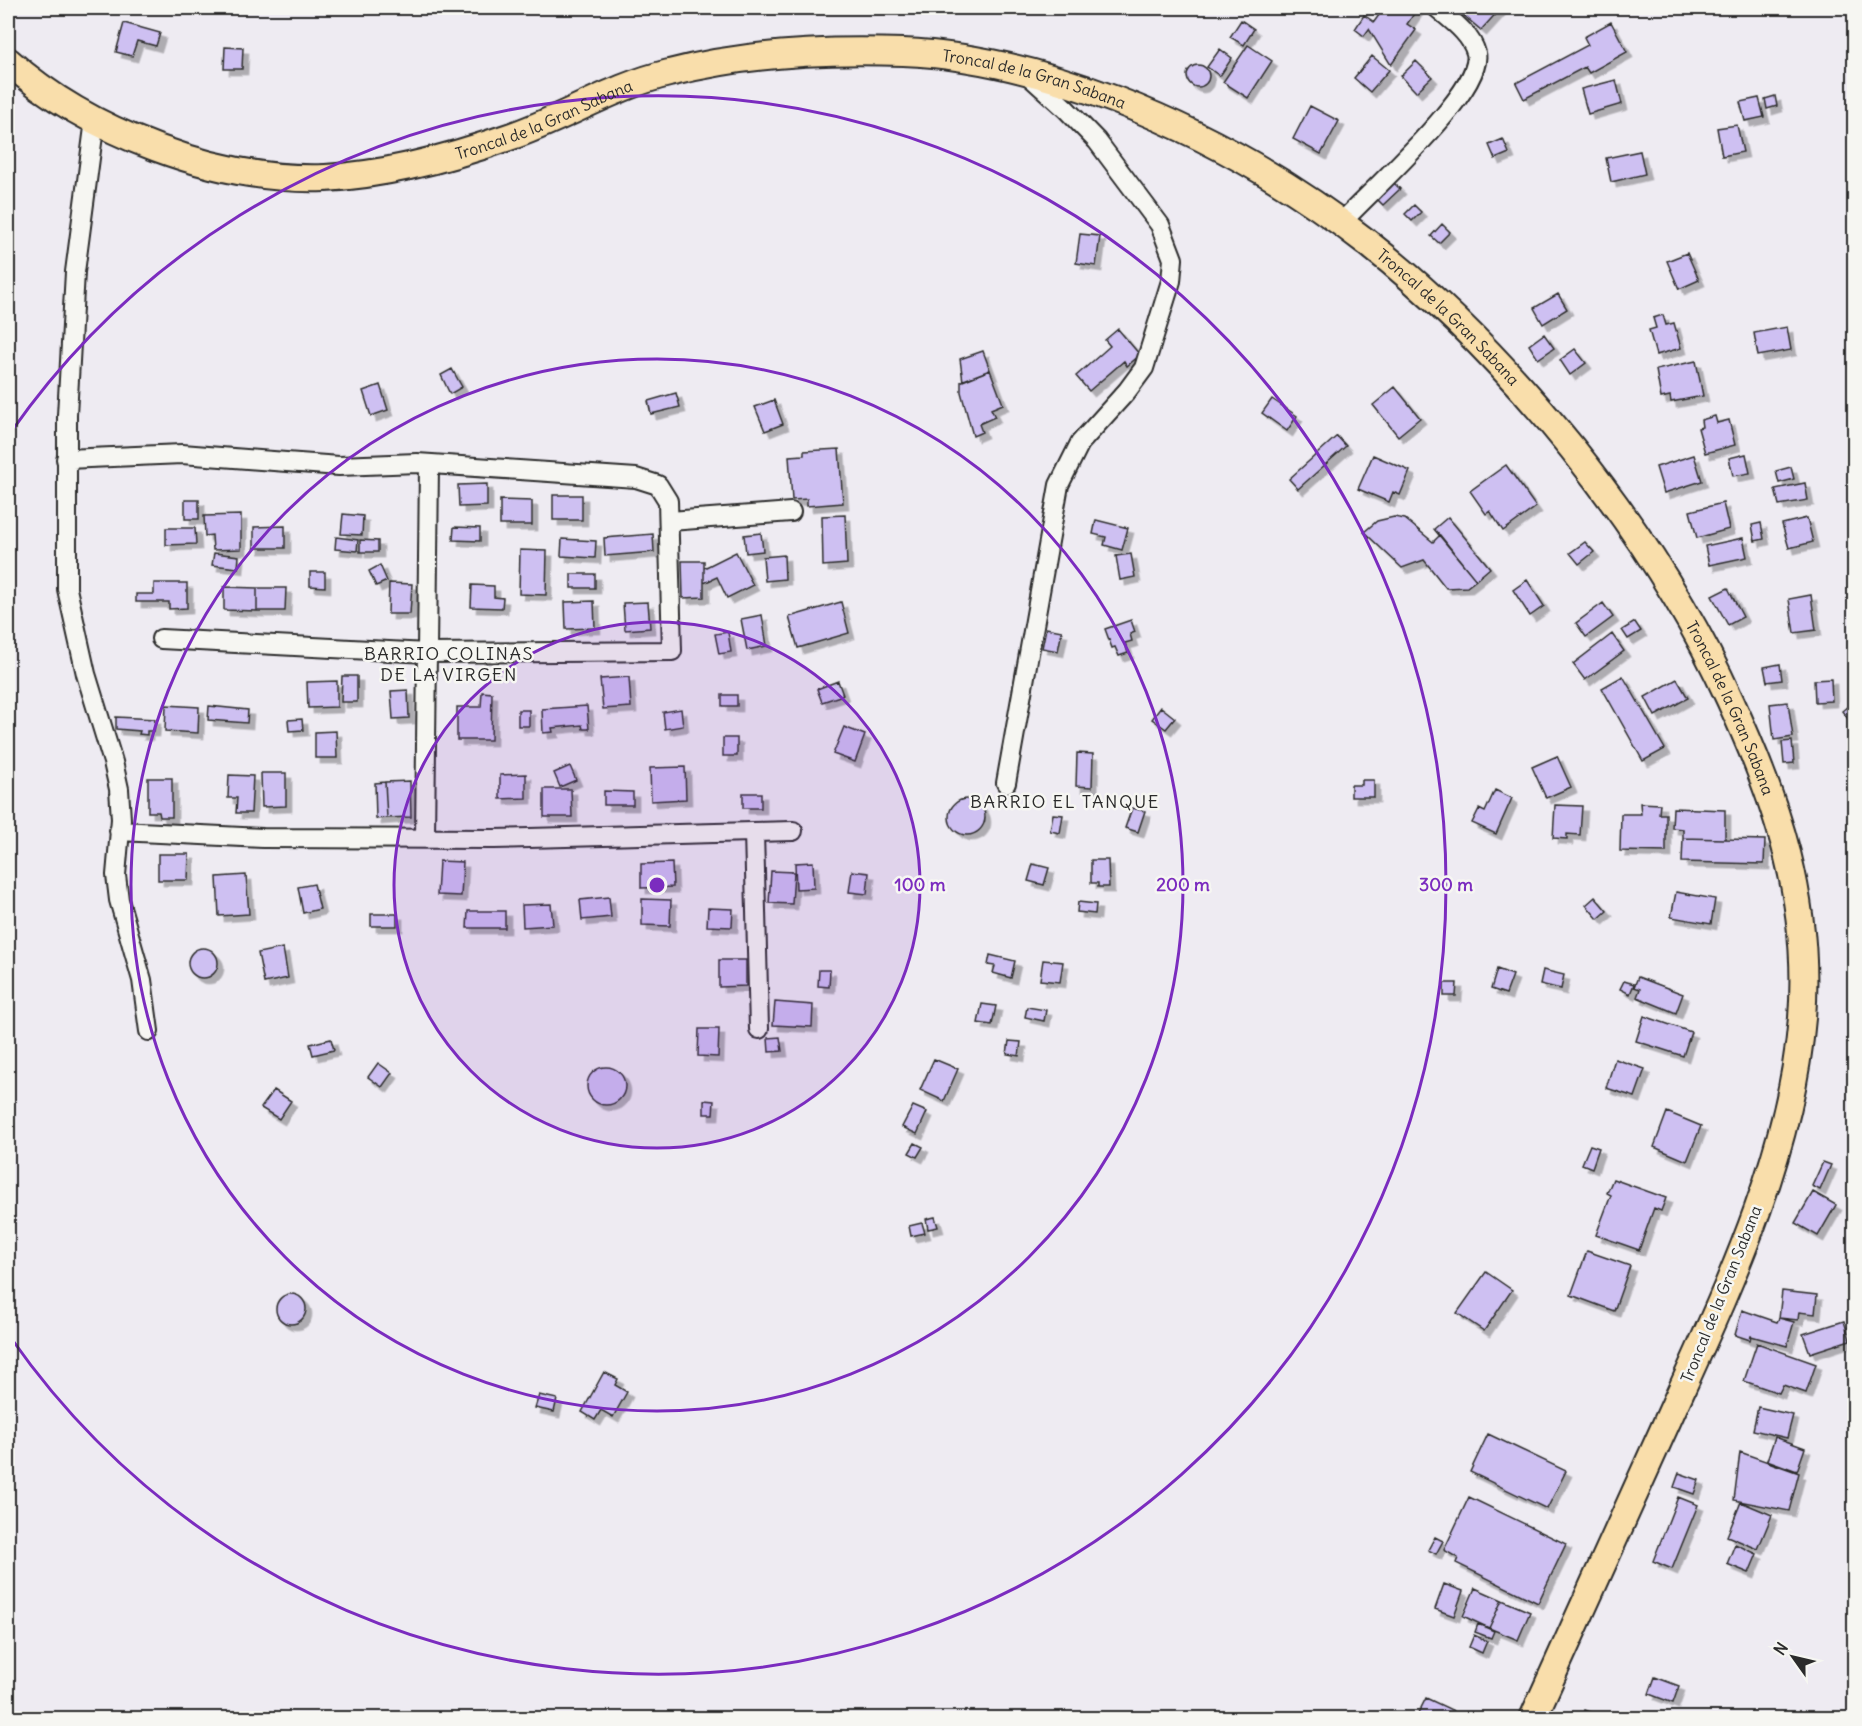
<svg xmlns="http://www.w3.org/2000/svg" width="1862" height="1726" viewBox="0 0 1862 1726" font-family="Delius,sans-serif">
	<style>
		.building { fill: #cec0f2; stroke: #2b2b2b; stroke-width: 1.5; filter: url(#shadow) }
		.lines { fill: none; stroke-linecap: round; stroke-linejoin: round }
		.minor-casing { stroke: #2b2b2b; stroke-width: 22 }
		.highway-casing { stroke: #2b2b2b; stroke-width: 30 }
		.minor { stroke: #f6f6f2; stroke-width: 18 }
		.highway { stroke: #f9deab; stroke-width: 26 }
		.ring { fill: none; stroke: #7b2cbf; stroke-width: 3 }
		.labels { text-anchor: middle; stroke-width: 5; stroke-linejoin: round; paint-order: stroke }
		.street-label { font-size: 16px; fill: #2b2b2b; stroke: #f6f6f2 }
		.neighbourhood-label { font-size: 18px; letter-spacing: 1.5px; fill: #2b2b2b; stroke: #f6f6f2 }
		.centre { fill: #7b2cbf; stroke: #f6f6f2; stroke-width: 3 }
		.ring-label { font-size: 18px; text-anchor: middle; font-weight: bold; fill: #7b2cbf; stroke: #f6f6f2; stroke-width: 5; stroke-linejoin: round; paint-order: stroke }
	</style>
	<defs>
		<filter id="shadow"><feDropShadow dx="5.5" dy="5.5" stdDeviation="0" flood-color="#0004"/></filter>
	</defs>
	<rect width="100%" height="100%" fill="#eeebf2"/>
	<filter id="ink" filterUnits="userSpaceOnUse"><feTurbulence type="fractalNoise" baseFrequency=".0167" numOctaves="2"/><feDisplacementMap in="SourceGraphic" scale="12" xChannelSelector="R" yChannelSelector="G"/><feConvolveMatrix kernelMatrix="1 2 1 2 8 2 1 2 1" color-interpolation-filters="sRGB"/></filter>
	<g filter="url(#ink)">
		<!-- building -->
		<path class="building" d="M1384,8H1418L1407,24L1416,30L1391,65L1369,29L1364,36L1355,29L1364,15L1374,22Z
			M1467,8H1501L1481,30L1462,14Z
			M1241,20L1254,29L1244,45L1230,37Z
			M1611,22L1627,52L1589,73L1585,67L1524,99L1516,83L1588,45L1584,37Z
			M124,23L160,33L156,46L137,41L132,56L116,52Z
			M1248,45L1272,61L1248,98L1223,82Z
			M225,47L243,48L242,69H224Z
			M1220,49L1232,58L1220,76L1207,67Z
			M1372,56L1389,70L1370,92L1354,78Z
			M1416,61L1432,77L1416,92L1401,76Z
			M1187 76a11 11 0 1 1 22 0a11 11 0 1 1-22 0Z
			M1616,80L1622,104L1588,114L1581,89Z
			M1775,96L1777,106L1767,109L1765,99Z
			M1759,98L1764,117L1745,121L1740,102Z
			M1310,106L1339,121L1321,154L1293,139Z
			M1737,125L1743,152L1722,156L1717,128Z
			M1503,139L1509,153L1495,159L1489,145Z
			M1640,151L1645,174L1611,182L1606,158Z
			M1391,180L1400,189L1383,205L1374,196Z
			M1414,205L1421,212L1412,221L1405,214Z
			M1442,224L1450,232L1439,243L1431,236Z
			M1080,234L1100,236L1096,266L1076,263Z
			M1687,253L1699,280L1679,289L1667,261Z
			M1558,294L1567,309L1543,324L1534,308Z
			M1663,315L1666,325L1674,323L1681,348L1656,355L1649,330L1656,328L1653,318Z
			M1787,327L1791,350L1758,356L1754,333Z
			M1118,329L1140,355L1127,366L1124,361L1089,391L1076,376L1110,346L1105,340Z
			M1544,334L1554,348L1538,359L1529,345Z
			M1575,349L1586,363L1570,375L1560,360Z
			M983,351L990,370L963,381L960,359Z
			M1696,361L1703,396L1671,402L1670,396L1661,398L1656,370Z
			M452,369L462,387L450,394L441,375Z
			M990,370L1003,404L991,409L995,417L979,424L982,432L973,436L961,392V381Z
			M380,385L388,410L371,416L363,391Z
			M1395,387L1420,418L1398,436L1373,405Z
			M676,393L680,407L651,414L648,401Z
			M1272,399L1297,416L1287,431L1262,413Z
			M774,400L783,424L765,431L755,407Z
			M1715,416L1717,423L1729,420L1735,445L1705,453L1698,428L1702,427L1701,420Z
			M1337,436L1346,446L1298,489L1289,479Z
			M839,449L843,503L807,506V499L792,500L789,456L804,455V451Z
			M1746,454L1750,473L1733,476L1729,458Z
			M1373,455L1410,471L1400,495L1393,492L1389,502L1358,489Z
			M1694,455L1702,481L1664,493L1656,467Z
			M1506,465L1536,507L1503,531L1490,511L1486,514L1470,491Z
			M1791,467L1794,479L1779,483L1776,471Z
			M1805,483L1808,500L1779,505L1775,489Z
			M487,484V506L459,507L458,485Z
			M553,495H582V520H553Z
			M185,500H199V519H185Z
			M500,500L532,501V525H500Z
			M1723,503L1729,529L1697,538L1690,511Z
			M343,514L363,516L362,535L341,534Z
			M241,515V549L213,550L212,535L205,536L204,516Z
			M845,515L847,564L823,566L822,516Z
			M1394,517L1405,519L1433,542L1440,535L1476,580L1467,587L1446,588L1424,560L1402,568L1364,532L1377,521Z
			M1448,517L1490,568L1476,580L1434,529Z
			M1807,518L1813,542L1789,548L1782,524Z
			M1096,520L1128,528L1122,550L1104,545L1106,537L1093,534Z
			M1761,523L1764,539L1755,541L1752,525Z
			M285,526V548H254V527Z
			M454,527L480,528V541L453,540Z
			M166,528H195L196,544L166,545Z
			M761,533L763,551L746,553L744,535Z
			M653,534L654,552L605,556L604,538Z
			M336,537L358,540L357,551L335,549Z
			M1743,538L1747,557L1709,565L1705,546Z
			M562,539L596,541L595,558L561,556Z
			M360,540L378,541V552H360Z
			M1585,542L1594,552L1579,564L1570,553Z
			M520,550L547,551L546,595L519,594Z
			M736,552L753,585L727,598L717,577L704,583V568Z
			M214,553L239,556L238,568L212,565Z
			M1131,554L1135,577L1120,580L1116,556Z
			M784,555L785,579L765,581L763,557Z
			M682,561H704V597L683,598Z
			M380,565L387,581L376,586L369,571Z
			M310,572H325V587L310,586Z
			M571,574H595V588H571Z
			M1527,580L1544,606L1530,616L1513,590Z
			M154,583H187V608L169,609V602H136V594H154Z
			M389,583L412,584L410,614H388Z
			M472,585L494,586V597L503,598L502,608L471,607Z
			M224,587L257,588V611L224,610Z
			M257,588H286L285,611H257Z
			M1728,588L1743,617L1728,625L1712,596Z
			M1811,595L1816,630L1794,633L1789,599Z
			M594,601L595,628L566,629L565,602Z
			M648,602L650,628L625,630L623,603Z
			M841,602L849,633L798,648L789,617Z
			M1603,603L1613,617L1586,637L1576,623Z
			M762,615L767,646L747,650L741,619Z
			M1131,620L1135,632L1130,634L1132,641L1125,643L1128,653L1119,656L1115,647L1112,648L1105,629Z
			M1635,622L1641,631L1628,639L1622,630Z
			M1046,628L1062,631L1058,651L1042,648Z
			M728,632L731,652L719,654L715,634Z
			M1612,634L1624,651L1585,680L1573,664Z
			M1780,664L1782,680L1767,682L1764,667Z
			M342,676H357V702H341Z
			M1623,676L1665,749L1643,761L1602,688Z
			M629,677L631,707L603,709L600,679Z
			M1677,679L1688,698L1655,716L1645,697Z
			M1831,679L1832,701L1815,702L1814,680Z
			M337,681V707L308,708L307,682Z
			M838,681L843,695L822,702L817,689Z
			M408,690L409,718L393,719L391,691Z
			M482,692L492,693L491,740H457V707H481Z
			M722,695H737V706H722Z
			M1854,701V723L1852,724L1842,711Z
			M1788,702L1793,737L1774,740L1770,704Z
			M166,705L199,707L198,733L165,731Z
			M209,706L248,710L247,723L208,720Z
			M587,706L589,729H583L582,725L552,728L553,732L543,733L542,709Z
			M1161,707L1175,718L1166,729L1152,719Z
			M681,709L683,726L665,729L663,712Z
			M518,710H529V726H518Z
			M116,717L155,719L154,731H147V735L139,734L140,731L116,729Z
			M302,719L303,730L289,731L288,720Z
			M844,727L865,735L855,762L833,754Z
			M336,731L337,758H315V732Z
			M723,738H737V756H723Z
			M1792,741L1794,763L1784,764L1782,742Z
			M1077,753L1093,754L1092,787L1076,786Z
			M1557,756L1571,787L1546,798L1532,767Z
			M570,766L576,780L560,787L554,773Z
			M685,767L686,799L651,801L650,768Z
			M261,773H286V806L262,807Z
			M526,774V798L500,799V775Z
			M229,775L253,776L251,813H236L237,798H228Z
			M148,778H172V817H160L159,812H148Z
			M1362,780H1374V797H1351V785H1362Z
			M410,781L411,817L387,818L385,782Z
			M385,782L387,818L376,819L375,783Z
			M544,789H571L572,817H544Z
			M1495,790L1512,798L1496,834L1472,823L1479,809L1485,812Z
			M604,791L633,792V805H604Z
			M743,793H761V808H743Z
			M949 817a18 18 0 1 1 36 0a18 18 0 1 1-36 0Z
			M1640,803L1660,804L1659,814H1666V852L1620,851L1621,814H1641Z
			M1555,805L1582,806L1580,835L1567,834V839L1553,838Z
			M1132,808L1145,811L1138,832L1125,828Z
			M1673,808L1725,810V839L1683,838V829L1672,828Z
			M1849,808H1854V837H1851Z
			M1053,814L1063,815L1060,833L1050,831Z
			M1683,838L1765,840L1764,864L1682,862Z
			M158,854H189L188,880H158Z
			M1091,860H1108L1109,887H1098V883H1091Z
			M439,861L463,862L461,896L437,895Z
			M813,862L814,888L796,889L795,863Z
			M672,863L673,887L641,888V864Z
			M1033,864L1049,868L1044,885L1028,881Z
			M771,871L794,872L792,904L769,903Z
			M852,871L869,873L867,894L849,892Z
			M246,875L249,914L219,916L217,877Z
			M314,884L320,909L303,913L298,887Z
			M1676,892L1715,899L1711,924L1671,917Z
			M609,897L611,917L582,920L580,900Z
			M1595,897L1607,911L1598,919L1586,905Z
			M642,899L671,900L670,926L642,925Z
			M1078,902L1096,904L1095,914L1077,912Z
			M551,904L553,925L523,927L522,905Z
			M708,908L733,909L732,927L707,926Z
			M468,911H505V928H467Z
			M371,914H397V926H371Z
			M283,948L288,978L264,983L258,953Z
			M188 963a15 15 0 1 1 30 0a15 15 0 1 1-30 0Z
			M990,955L1015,961L1011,978L993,973L995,966L988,965Z
			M719,960H746V986L719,987Z
			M1043,960L1063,962L1060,982L1040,980Z
			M1497,969L1513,975L1506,994L1491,989Z
			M819,970H830L829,987L818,986Z
			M1543,970L1564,975L1561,989L1540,984Z
			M1638,977L1683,994L1676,1013L1637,997L1640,989L1634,987Z
			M1624,981L1634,984L1630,994L1620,989Z
			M1444,983H1457L1456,996H1444Z
			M775,1002L813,1005L812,1027L773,1025Z
			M982,1004L996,1006L992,1025L978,1023Z
			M1027,1007L1046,1010L1044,1021L1025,1017Z
			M1644,1016L1691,1032L1683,1056L1636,1041Z
			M699,1029H719L718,1057L698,1056Z
			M780,1037L782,1051L769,1052L768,1038Z
			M331,1039L334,1050L313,1055L310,1044Z
			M1009,1041L1021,1042L1019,1056L1007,1054Z
			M934,1059L958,1069L944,1101L920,1090Z
			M1615,1059L1645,1069L1635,1097L1606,1088Z
			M378,1063L392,1073L382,1087L368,1077Z
			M587 1086a19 19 0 1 1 38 0a19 19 0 1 1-38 0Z
			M274,1090L291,1101L279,1119L261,1108Z
			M704,1100L714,1101L713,1114H704Z
			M913,1106L927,1112L917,1134L902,1127Z
			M1667,1112L1701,1126L1687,1161L1654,1147Z
			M915,1143L923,1147L917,1157L909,1153Z
			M1590,1145L1599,1148L1592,1168L1582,1164Z
			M1823,1162L1831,1165L1820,1190L1812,1186Z
			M1613,1179L1666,1198L1661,1211L1654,1208L1639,1250L1596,1235L1611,1195L1607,1193Z
			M1813,1192L1836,1205L1818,1236L1795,1223Z
			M935,1217L938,1227L928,1229L926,1219Z
			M922,1223L925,1233L911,1236L909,1226Z
			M1587,1251L1630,1266L1614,1311L1571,1295Z
			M1486,1272L1512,1290L1484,1331L1457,1313Z
			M1782,1291L1817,1295L1815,1314L1799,1312L1798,1320L1779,1318Z
			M276 1309a15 15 0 1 1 30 0a15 15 0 1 1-30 0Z
			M1742,1310L1777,1322L1779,1318L1794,1322L1787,1346L1751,1336L1750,1340L1735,1335Z
			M1844,1321L1850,1340L1810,1353L1803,1334Z
			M1757,1343L1816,1364L1806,1393L1783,1385L1779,1393L1744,1381Z
			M604,1372L618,1379L615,1385L627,1392L613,1417L601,1410L595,1420L582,1412Z
			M539,1395L557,1399L554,1412L535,1408Z
			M1758,1407L1793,1415L1787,1438L1753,1430Z
			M1488,1434L1566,1471L1547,1509L1470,1472Z
			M1775,1437L1805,1448L1797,1471L1767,1460Z
			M1740,1452L1799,1473L1789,1511L1734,1500Z
			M1679,1473L1699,1480L1694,1494L1674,1487Z
			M1469,1497L1566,1544L1538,1603L1456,1563L1458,1558L1444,1550Z
			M1678,1497L1698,1505L1672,1569L1653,1561Z
			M1741,1502L1772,1515L1758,1549L1727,1536Z
			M1435,1537L1443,1541L1436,1554L1428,1550Z
			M1735,1544L1757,1554L1749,1573L1727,1564Z
			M1444,1584L1463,1591L1454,1616L1435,1609Z
			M1475,1588L1502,1600L1489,1628L1463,1616Z
			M1502,1600L1530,1612L1518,1640L1489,1628Z
			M1478,1624L1494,1631L1491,1638L1475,1632Z
			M1474,1635L1487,1641L1482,1653L1469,1647Z
			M1655,1677L1679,1686L1673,1703L1649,1694Z
			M1426,1698L1454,1711L1451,1718H1416Z
			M1585,1710L1606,1718H1582Z"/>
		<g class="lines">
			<!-- minor casing -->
			<g class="minor-casing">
				<path id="minor" d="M95,120L75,272L67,415V589L86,674L113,762L119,789L121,819L116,875L119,900L142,980L149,1031
					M1342,222C1369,192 1485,90 1476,53C1471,34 1451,20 1437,8
					M66,459L182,454L339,466L417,463L636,478L658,485L668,501L672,651L427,653L161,639
					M670,521L791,512
					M1006,783L1059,485L1080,443L1127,391L1144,368L1171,281L1173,259L1160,225L1097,141L1066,109L1026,73
					M119,831L263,838L494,839L793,831
					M754,832L759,1029
					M425,838L429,465"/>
			</g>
			<!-- highway casing -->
			<g class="highway-casing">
				<g id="highway">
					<path id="s1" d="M8,61C87,132 218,182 325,178C386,175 452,157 509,137C563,119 613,86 669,73C743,54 826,49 903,52C976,55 1048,74 1116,100C1305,173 1446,292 1572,448C1635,527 1689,609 1730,700C1778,804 1811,902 1802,1018C1791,1153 1731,1281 1675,1404C1628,1509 1581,1614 1533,1718"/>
				</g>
			</g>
			<!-- minor -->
			<use href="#minor" class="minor"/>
			<!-- highway -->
			<use href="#highway" class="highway"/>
		</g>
	</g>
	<!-- distance rings -->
	<circle cx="657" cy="885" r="263" fill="#7b2cbf" fill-opacity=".12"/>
	<g class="ring">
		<circle cx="657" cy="885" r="263"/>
		<circle cx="657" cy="885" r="526"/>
		<path d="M11 432A789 789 0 1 1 11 1338"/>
	</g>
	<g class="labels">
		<!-- street labels -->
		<g class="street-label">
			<text dy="6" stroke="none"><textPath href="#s1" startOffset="1077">Troncal de la Gran Sabana</textPath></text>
			<text dy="6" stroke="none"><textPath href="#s1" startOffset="573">Troncal de la Gran Sabana</textPath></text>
			<text dy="6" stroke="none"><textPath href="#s1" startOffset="1562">Troncal de la Gran Sabana</textPath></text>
			<text dy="6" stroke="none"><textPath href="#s1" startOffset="2048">Troncal de la Gran Sabana</textPath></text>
			<text transform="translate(1721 1294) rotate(-68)" y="6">Troncal de la Gran Sabana</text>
		</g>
		<!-- neighbourhood labels -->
		<g class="neighbourhood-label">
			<text x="449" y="660">BARRIO COLINAS<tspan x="449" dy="21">DE LA VIRGEN</tspan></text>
			<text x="1065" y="808">BARRIO EL TANQUE</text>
		</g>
	</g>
	<circle cx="657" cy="885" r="9" class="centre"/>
	<g class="ring-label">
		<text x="920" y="891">100 m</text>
		<text x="1183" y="891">200 m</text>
		<text x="1446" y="891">300 m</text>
	</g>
	<!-- margin -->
	<rect width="1862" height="1726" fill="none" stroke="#f6f6f2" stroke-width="30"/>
	<rect x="15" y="15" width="1832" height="1696" fill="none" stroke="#2b2b2b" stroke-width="2" filter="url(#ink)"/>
	<!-- north arrow -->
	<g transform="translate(1793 1657) rotate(304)" stroke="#f6f6f2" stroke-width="4.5" paint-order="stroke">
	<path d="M0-4.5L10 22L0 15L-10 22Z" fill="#2b2b2b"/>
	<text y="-9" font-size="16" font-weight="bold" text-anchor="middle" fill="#2b2b2b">N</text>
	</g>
</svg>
